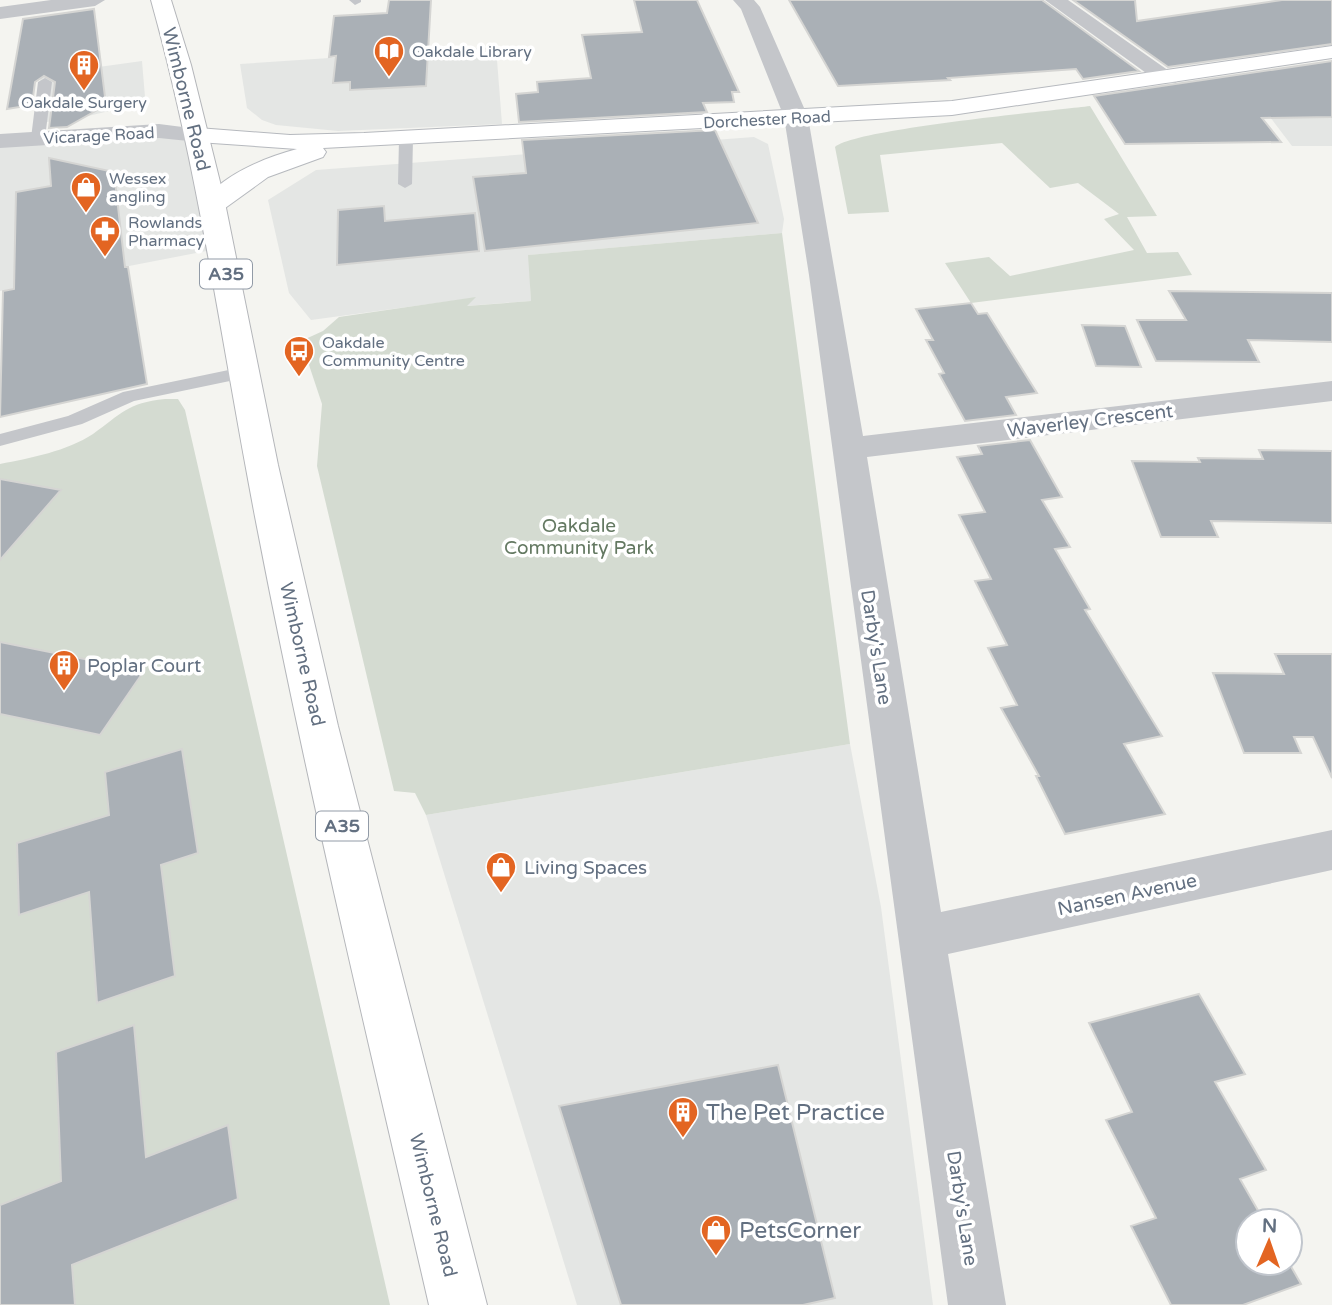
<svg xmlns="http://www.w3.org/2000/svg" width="1332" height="1305" viewBox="0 0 1332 1305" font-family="'Varela Round',sans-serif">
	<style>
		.built { fill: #e4e6e4 }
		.green { fill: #d4dbd1 }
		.building { fill: #aab0b6; stroke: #d5d5d3; stroke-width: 2 }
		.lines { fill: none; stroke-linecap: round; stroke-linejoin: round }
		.secondary-casing { stroke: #b6b9be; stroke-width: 2 }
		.highway-casing { stroke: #b4b6ba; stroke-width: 2 }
		.lane { fill: #c4c6ca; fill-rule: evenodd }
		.street { fill: #c4c6ca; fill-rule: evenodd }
		.secondary { fill: #fff; fill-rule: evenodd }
		.highway { fill: #fff; fill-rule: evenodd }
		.labels { text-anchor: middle; stroke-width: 7; stroke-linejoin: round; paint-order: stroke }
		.far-poi-label { font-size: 16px; fill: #637081; stroke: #fff; text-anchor: start }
		.far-street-label { font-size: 16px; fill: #637081; stroke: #fff }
		.shield { fill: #fff; stroke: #929ba7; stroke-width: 2 }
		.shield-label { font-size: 18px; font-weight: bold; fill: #637081 }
		.street-label { font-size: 19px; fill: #637081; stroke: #fff }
		.park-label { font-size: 19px; fill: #647962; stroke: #fff }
		.poi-label { font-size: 19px; fill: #637081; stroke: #fff; text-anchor: start }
		.near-poi-label { font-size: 23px; fill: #637081; stroke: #fff; text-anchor: start }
	</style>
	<rect width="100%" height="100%" fill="#f4f4f0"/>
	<!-- built -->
	<path class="built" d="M496,47L502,124L338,131L276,125L262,120L247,108L240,64Z
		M142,61L145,97L139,104L88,116L34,124L41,75Z
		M1332,66V146H1292L1242,80Z
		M198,135L222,248L0,291V141Z
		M754,137L768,144L784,219L782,233L529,255L531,301L466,306L474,298L311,320L289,293L268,200L316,170Z
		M850,744L881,907L933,1305H577L426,815Z"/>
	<!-- green -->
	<path class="green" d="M1090,106L1157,216L1127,217L1147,253L1178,252L1192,275L971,303L945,263L989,257L1010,276L1134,250L1104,219L1119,214L1078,183L1050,188L1002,143L880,155L889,212L848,214L835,147C855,129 1050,111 1090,106Z
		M782,233L850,744L426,815L415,793L394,791L317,466L322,404L301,341L323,331L339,317L476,297L467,306L531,301L528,255Z
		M165,399H178L185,410L390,1305H0V464C31,458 67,451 93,434C121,414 127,403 165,399Z"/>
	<!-- building -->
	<path class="building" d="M389,0H431L426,86L350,90V82L333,83L336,56L329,57L334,16L387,13Z
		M634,0H697L739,92H732L734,102L703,103L707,112L519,122L516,94L538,92L537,82L591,78L582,35L642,32Z
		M789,0H1042L1139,71L1083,79L1076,69L948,78L950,80L838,86Z
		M1073,0H1135L1137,21L1282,0H1332V44L1168,67Z
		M94,9L106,105L67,127L49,128L55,82L44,76L35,82L32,105L7,109L23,19Z
		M1332,61V117L1262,118L1281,142L1125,144L1094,96Z
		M715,130L758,223L485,251L473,177L526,173L522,140Z
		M49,158L114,172L125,267H128L147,384L0,417L3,291L14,289L16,192L51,186Z
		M384,206L385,221L475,213L479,251L337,265L338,210Z
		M1169,291L1332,293V342L1248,340L1259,362L1156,361L1137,320H1186Z
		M971,303L978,314L987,313L1037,393L1006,397L1016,415L965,421L939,374L944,373L926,340H933L916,309Z
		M1082,325L1125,326L1141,367L1096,366Z
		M1030,440L1062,497L1042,500L1070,547L1055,549L1090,609L1085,610L1162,736L1124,744L1165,814L1065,834L1036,776H1039L1001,708L1017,705L988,648L1007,645L975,581L991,579L959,515L985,512L957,457L982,454L978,446Z
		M1259,450L1332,451V523L1211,521L1218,537H1161L1132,461L1200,462L1198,458L1263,459Z
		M0,479L61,490L0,560Z
		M0,642L144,671L100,735L0,714Z
		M1275,654H1332V778L1313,737H1294L1301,753H1244L1213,673L1284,674Z
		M182,749L198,853L161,865L175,976L97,1003L89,892L19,915L17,843L109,815L105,772Z
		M1199,994L1245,1074L1215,1082L1266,1170L1240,1179L1264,1221H1248V1263H1289L1301,1284L1243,1305H1171L1131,1226L1156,1218L1106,1120L1132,1112L1089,1023Z
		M134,1025L146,1157L228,1125L238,1199L72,1265L75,1305H0V1205L61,1181L56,1052Z
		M778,1065L835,1298L803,1305H621L559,1106Z"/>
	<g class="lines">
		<!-- secondary casing -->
		<g class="secondary-casing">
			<path id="secondary" d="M1332,46V58L952,115L323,148L326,152L323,157L268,177L221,211L212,214L203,211L199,206C220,176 263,158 297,149L198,142L190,140L186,135L190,130L198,128L290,135L364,133L952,101Z"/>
		</g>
		<!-- highway casing -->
		<g class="highway-casing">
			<path id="highway" d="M151,0H171L191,65L224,198L278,465L338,726L487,1305H429C370,1048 308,791 258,532C223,354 200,175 151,0Z"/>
		</g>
		<!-- lane -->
		<path class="lane" d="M349,0H361V2L355,5Z
			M45,78L52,82L45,138L38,142L31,138L38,82Z
			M406,135L413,139L412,184L405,188L398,184L399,139Z
			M243,367L249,369L252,373L249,377L134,401L82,424L0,446V434L68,416L123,392Z"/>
		<!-- street -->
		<path class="street" d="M51,0H105L95,6L0,19V7Z
			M733,0H754L760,7L808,117L863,436L1332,381V401L867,457L941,912L1332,830V870L948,954L1006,1305H948L809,275L784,117L741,9Z
			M1045,0H1068L1179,78L1176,83H1160Z
			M159,124L206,130L210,135L206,140L198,142L159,138L0,148V134Z"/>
		<!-- secondary -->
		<use href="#secondary" class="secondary"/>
		<!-- highway -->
		<use href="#highway" class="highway"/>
	</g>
	<!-- icons -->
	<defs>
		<g id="library-pin" transform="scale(1.575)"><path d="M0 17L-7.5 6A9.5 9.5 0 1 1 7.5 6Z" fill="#e36522" stroke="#fff"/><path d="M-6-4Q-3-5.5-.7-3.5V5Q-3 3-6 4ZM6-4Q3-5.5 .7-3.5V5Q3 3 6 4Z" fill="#fff"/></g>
		<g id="building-pin" transform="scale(1.575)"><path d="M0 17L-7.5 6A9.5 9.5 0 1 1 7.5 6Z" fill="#e36522" stroke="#fff"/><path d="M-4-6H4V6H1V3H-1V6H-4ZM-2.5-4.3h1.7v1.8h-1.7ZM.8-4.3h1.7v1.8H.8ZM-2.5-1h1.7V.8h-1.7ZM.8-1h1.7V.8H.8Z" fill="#fff"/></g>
		<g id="shop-pin" transform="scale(1.575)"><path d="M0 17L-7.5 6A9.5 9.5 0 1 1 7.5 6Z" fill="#e36522" stroke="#fff"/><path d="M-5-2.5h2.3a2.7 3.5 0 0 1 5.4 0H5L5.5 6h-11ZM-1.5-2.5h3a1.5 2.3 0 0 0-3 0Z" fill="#fff"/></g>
		<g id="pharmacy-pin" transform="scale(1.575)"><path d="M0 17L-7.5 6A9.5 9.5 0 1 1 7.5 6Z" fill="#e36522" stroke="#fff"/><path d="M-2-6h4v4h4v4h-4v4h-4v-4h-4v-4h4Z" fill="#fff"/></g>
		<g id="bus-pin" transform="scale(1.575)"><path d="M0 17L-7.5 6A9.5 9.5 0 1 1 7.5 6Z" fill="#e36522" stroke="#fff"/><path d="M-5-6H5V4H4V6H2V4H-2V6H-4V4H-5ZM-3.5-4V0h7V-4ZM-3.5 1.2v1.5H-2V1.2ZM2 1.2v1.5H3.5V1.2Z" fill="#fff"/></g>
	</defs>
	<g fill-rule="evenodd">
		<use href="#library-pin" x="389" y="51"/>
		<use href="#building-pin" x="84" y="65"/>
		<use href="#shop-pin" x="86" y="187"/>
		<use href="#pharmacy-pin" x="105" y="231"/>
		<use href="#bus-pin" x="299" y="351"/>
		<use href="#building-pin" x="64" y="665"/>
		<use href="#shop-pin" x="501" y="867"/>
		<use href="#building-pin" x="683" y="1112"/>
		<use href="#shop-pin" x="716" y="1230"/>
	</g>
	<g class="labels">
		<!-- far-poi labels -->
		<g class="far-poi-label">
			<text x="412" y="57">Oakdale Library</text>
			<text x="84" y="108" text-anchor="middle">Oakdale Surgery</text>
			<text x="109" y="184">Wessex<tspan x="109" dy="18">angling</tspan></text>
			<text x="128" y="228">Rowlands<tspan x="128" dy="18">Pharmacy</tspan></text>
			<text x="322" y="348">Oakdale<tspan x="322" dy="18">Community Centre</tspan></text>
		</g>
		<!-- far-street labels -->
		<g class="far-street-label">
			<text transform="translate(767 119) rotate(-3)" y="6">Dorchester Road</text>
			<text transform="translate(99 135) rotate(-3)" y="6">Vicarage Road</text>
		</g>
		<!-- shield labels -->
		<g class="shield">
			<rect x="200" y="259.5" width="52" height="29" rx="5"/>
			<rect x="316" y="811.5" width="52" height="29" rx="5"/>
		</g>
		<g class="shield-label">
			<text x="226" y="280">A35</text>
			<text x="342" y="832">A35</text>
		</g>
		<!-- street labels -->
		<g class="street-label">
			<text transform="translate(187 99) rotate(76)" y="7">Wimborne Road</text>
			<text transform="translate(1090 420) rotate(-7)" y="7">Waverley Crescent</text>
			<text transform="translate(877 647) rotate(81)" y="7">Darby's Lane</text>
			<text transform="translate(303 654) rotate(77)" y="7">Wimborne Road</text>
			<text transform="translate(1127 894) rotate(-12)" y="7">Nansen Avenue</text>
			<text transform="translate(434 1205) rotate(76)" y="7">Wimborne Road</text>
			<text transform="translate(963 1208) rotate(81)" y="7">Darby's Lane</text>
		</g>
		<!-- park labels -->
		<g class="park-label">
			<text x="579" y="532">Oakdale<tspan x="579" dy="22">Community Park</tspan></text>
		</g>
		<!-- poi labels -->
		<g class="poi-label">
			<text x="87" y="672">Poplar Court</text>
			<text x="524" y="874">Living Spaces</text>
		</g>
		<!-- near-poi labels -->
		<g class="near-poi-label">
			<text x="706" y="1120">The Pet Practice</text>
			<text x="739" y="1238">PetsCorner</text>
		</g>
	</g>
	<!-- north arrow -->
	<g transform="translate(1269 1242) rotate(2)"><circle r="33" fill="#ffffff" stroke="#c1c6cd" stroke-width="2"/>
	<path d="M0-5L12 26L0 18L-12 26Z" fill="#e36522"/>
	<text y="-10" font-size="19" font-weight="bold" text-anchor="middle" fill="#637081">N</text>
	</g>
</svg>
